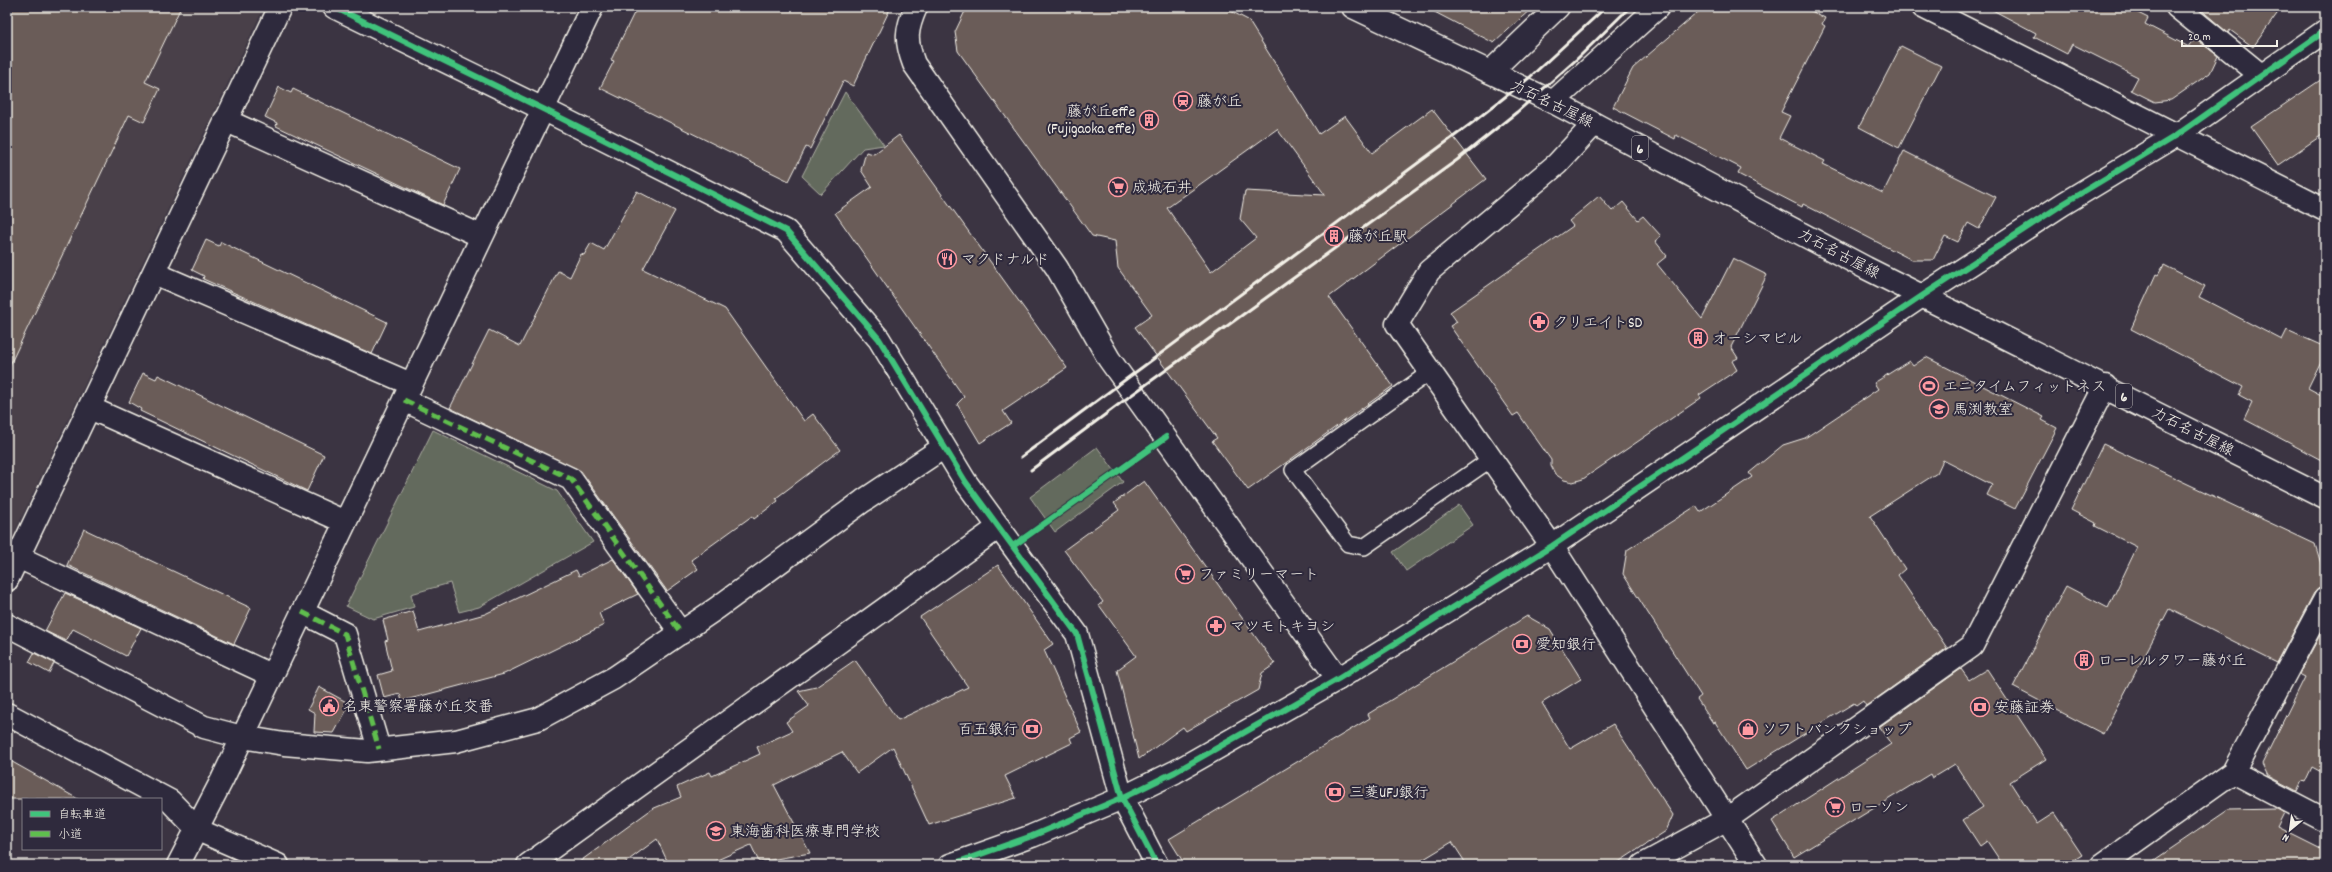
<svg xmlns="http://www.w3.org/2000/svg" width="2332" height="872" viewBox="0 0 2332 872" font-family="Dekko,'Klee One',sans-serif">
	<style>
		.built { fill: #494049 }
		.green { fill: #646a5d; stroke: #acaea2 }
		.building { fill: #6b5b58; stroke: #f4f1e8; fill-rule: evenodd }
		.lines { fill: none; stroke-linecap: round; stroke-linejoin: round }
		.service-casing { stroke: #f4f1e8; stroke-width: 18 }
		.pedestrian-casing { stroke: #f4f1e8; stroke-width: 25 }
		.minor-casing { stroke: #f4f1e8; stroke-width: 25 }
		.tertiary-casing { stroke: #f4f1e8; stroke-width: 25 }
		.primary-casing { stroke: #f4f1e8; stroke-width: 25 }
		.service { stroke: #2f2a3d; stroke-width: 15 }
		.pedestrian { stroke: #2f2a3d; stroke-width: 22 }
		.minor { stroke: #2f2a3d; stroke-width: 22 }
		.tertiary { stroke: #2f2a3d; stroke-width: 22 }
		.primary { stroke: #2f2a3d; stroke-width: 22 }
		.rail { stroke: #f4f1e8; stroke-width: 3 }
		.quiet { stroke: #5fbe4e; stroke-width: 5; stroke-dasharray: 10 5; stroke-linecap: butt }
		.cycleway-casing { stroke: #2f2a3d; stroke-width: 8 }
		.cycleway { stroke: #40c37c; stroke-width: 6 }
		.labels { text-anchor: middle; stroke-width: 4; stroke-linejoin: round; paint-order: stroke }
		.shield { fill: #2f2a3d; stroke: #b9b5b5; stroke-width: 1 }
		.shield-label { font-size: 14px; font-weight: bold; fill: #f4f1e8 }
		.poi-label { font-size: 15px; fill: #f4f1e8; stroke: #2f2a3d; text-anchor: start }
		.street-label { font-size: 15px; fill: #f4f1e8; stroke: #2f2a3d }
	</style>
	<rect width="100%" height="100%" fill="#3b3442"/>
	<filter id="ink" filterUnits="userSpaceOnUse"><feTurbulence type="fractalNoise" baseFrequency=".025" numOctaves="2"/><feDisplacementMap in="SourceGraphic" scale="8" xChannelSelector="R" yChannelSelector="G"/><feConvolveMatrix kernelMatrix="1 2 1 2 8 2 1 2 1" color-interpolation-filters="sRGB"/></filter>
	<g filter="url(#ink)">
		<!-- built -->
		<path class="built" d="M7,7H264L7,548Z"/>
		<!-- green -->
		<path class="green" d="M845,92L884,145L863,148L821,194L802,176Z
			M433,430L557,491L593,542L479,607L459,612L450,583L411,594L414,607L373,619L346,606Z
			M1097,447L1123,482L1055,532L1030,497Z
			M1459,505L1473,525L1406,571L1393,552Z"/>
		<!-- building -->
		<path class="building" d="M7,7H181L145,82L160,89L144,122L129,115L7,371Z
			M637,7H891L853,86L843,81L810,149L806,147L789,181L600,88L614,61L611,60Z
			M967,7H1223L1248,20L1319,134L1345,116L1372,153L1432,109L1486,179L1329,297L1393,386L1248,490L1212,441L1217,438L1135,327L1152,315L1118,268L1115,241L1092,236L958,51L955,32ZM1277,129L1325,195L1245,191L1240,219L1256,238L1211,272L1167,208Z
			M1425,7H1533L1494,43Z
			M1704,7H1803L1825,18L1822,24L1825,26L1781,112L1790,116L1779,138L1825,161L1823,164L1883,193L1904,151L1996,197L1979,229L1968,223L1958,242L1945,236L1933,260H1912L1803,204L1802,207L1738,174L1741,168L1676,135L1675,139L1613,107L1633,68Z
			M1987,7H2126L2148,18L2145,24L2189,47L2195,38L2218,56L2210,73L2171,100L2155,102L2131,90L2138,77L2072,44L2067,54L2034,37L2036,33Z
			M2198,7H2282L2253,47L2230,30L2228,33Z
			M1901,46L1941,66L1899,148L1859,127Z
			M2325,77V133L2278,165L2251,127Z
			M279,87L291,93L293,89L460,169L443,205L276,126L277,123L265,117Z
			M899,135L1067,368L1003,411L1011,423L980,443L957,404L964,397L835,213L872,187L861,170L866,152L874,154Z
			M637,191L675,211L643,269L725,309L804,421L813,414L840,450L776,498L778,501L754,519L752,516L691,560L698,569L667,591L581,471L450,408L489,330L520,346L558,271L570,277L581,254L584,255L591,243L604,250Z
			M1599,196L1612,211L1623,202L1638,220L1643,216L1661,236L1655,241L1667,256L1657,264L1702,319L1733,258L1767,275L1731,347L1738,358L1732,361L1737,370L1699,395L1701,398L1643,438L1583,479L1573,482L1564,480L1555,474L1551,466V460L1518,413L1513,416L1450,326L1457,322L1450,312L1573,226L1569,221Z
			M206,240L219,246L221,242L387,322L372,354L203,279L204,276L192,270Z
			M2164,265L2205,286L2199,297L2282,340L2287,330L2325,347V353L2308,388L2325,397V462L2244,419L2252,402L2239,395L2243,387L2131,329L2156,274L2158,275Z
			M1926,357L2044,417L2042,420L2057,428L2015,509L1987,495L1992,485L1943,460L1937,473L1870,516L1905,569L1898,575L1947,648L1866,706L1863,701L1856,706L1854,703L1746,770L1715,722L1713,723L1697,699L1701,696L1623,574L1627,550L1696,506L1700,512L1752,477L1749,473L1783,445L1805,438L1878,389L1874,383L1909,361L1913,366Z
			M143,373L156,379L158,375L324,455L307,491L140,411L141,409L129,402Z
			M2103,444L2315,544L2325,577V587L2319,588L2314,593L2277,663L2169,609L2103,734L2013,687L2066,586L2108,608L2137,547L2095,526L2096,523L2071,510Z
			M1144,481L1275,664L1262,673L1258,690L1186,731L1183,727L1139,759L1117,670L1136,656L1099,605L1103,602L1064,550L1119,510L1114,503Z
			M84,529L251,608L234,644L67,565Z
			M613,559L638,594L599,613L604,625L504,674L402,701L400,694L384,698L378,675L392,671L385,641L388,640L383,620L413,611L419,632L485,614L576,570L579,576Z
			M998,565L1053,644L1044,650L1081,732L1070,738L1072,743L1005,776L1016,798L929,825L893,747L857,773L842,752L774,785L810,853L759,862L751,845L706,865H669L657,839L622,865H575L652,809L681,797L677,787L710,772L712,776L760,754L757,747L792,731L786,722L809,706L798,691L816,687L855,660L898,720L968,687L920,617Z
			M65,593L141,628L126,656L73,629L66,641L45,631Z
			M1527,616L1550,629L1581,679L1542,703L1570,749L1613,724L1673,815L1666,831L1614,865H1467L1452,842L1414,865H1185L1169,839L1370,718L1368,714Z
			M2325,626V774L2312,767L2305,782L2302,781L2297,791L2268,776L2262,764L2305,677L2299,674Z
			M34,653L54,663L49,673L29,662Z
			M1961,669L1969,680L1987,669L2046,759L2010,782L2037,824L2054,813L2082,855L2066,865H2003L1987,841L1980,846L1963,820L1983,807L1955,764L1932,778L1930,774L1794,857L1772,821L1891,744L1879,727Z
			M319,687L350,704L334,733L314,732L315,713L308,709Z
			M7,759L78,799H7Z
			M2277,809L2284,813L2277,827L2325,851V865H2147L2228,810Z"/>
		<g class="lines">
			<!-- service casing -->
			<g class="service-casing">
				<path id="service" d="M1430,372L1293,470L1348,544L1364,547L1491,459"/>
			</g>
			<!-- pedestrian casing -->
			<g class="pedestrian-casing">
				<path id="pedestrian" d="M404,400L571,479L681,633
					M302,612L345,634L379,749"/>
			</g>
			<!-- minor casing -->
			<g class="minor-casing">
				<path id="minor" d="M334,7L543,109L786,231L879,339L965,481L1077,634L1122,798L1157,865
					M916,7C906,30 905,40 914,64L1057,268L1109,359L1338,679
					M1923,7L2325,210
					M2177,7L2262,76
					M1490,72L1558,7
					M1553,102L1658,7
					M225,120L481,236
					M154,273L411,384
					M90,408L345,522
					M1552,546L1397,324L1429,271L1557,164L1594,124
					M18,557L271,675
					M7,580L280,7
					M7,625L204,727L242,737L284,744L367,751L456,741L538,719L614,678L717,608L863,501L944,447
					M7,714L170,801L198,830
					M2233,772L2325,820
					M528,865L999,527
					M1643,865L1727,819L1972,646L2105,386
					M2102,865L2233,772L2325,599"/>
			</g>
			<!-- tertiary casing -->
			<g class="tertiary-casing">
				<path id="tertiary" d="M1552,546L1756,865
					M198,830L278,865
					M178,865L222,780L592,7
					M950,865L1032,836L1122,798L1175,772L1338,679L1552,546L1922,296L2063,204L2177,135L2325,31"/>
			</g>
			<!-- primary casing -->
			<g class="primary-casing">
				<path id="primary" d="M1353,7L1553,102L1866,268L2325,498"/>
			</g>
			<!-- service -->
			<use href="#service" class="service"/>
			<!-- pedestrian -->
			<use href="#pedestrian" class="pedestrian"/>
			<!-- minor -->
			<use href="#minor" class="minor"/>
			<!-- tertiary -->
			<use href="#tertiary" class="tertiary"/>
			<!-- primary -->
			<use href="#primary" class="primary"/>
			<!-- rail -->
			<path class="rail" d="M1021,457L1472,123L1529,78L1606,7
				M1031,470L1126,399L1457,160L1517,112L1577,59L1630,7"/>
			<!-- quiet -->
			<path class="quiet" d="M404,400L571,479L681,633
				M302,612L345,634L379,749"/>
			<!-- cycleway casing -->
			<g class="cycleway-casing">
				<path id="cycleway" d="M334,7L543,109L786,231L879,339L965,481L1077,634L1122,798L1157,865
					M1013,546L1166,437
					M950,865L1032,836L1122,798L1175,772L1338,679L1552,546L1922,296L2063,204L2177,135L2325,31"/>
			</g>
			<!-- cycleway -->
			<use href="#cycleway" class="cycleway"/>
		</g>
	</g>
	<!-- icons -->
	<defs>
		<g id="station-ring" transform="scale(1)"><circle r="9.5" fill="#2f2a3d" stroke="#ff9aa2" stroke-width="1.5"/><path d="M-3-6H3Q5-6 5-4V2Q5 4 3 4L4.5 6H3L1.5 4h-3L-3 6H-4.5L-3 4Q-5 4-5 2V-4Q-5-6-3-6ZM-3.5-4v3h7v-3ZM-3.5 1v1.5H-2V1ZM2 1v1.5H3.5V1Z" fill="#ff9aa2"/></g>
		<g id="building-ring" transform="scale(1)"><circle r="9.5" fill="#2f2a3d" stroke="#ff9aa2" stroke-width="1.5"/><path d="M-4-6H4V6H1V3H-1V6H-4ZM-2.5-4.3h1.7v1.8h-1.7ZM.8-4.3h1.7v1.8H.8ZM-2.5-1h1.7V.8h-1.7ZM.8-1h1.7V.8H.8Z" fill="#ff9aa2"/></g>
		<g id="supermarket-ring" transform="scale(1)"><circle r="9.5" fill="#2f2a3d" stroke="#ff9aa2" stroke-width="1.5"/><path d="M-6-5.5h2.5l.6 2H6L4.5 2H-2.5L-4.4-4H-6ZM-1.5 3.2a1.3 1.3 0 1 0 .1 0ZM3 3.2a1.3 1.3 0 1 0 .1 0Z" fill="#ff9aa2"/></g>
		<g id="restaurant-ring" transform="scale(1)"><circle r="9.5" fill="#2f2a3d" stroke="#ff9aa2" stroke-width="1.5"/><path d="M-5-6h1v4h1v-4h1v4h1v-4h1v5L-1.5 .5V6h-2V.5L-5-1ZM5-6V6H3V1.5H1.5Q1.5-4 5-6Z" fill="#ff9aa2"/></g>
		<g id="pharmacy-ring" transform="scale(1)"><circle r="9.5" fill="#2f2a3d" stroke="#ff9aa2" stroke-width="1.5"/><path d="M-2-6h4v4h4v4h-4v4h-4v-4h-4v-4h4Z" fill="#ff9aa2"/></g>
		<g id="stadium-ring" transform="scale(1)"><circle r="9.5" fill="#2f2a3d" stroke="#ff9aa2" stroke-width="1.5"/><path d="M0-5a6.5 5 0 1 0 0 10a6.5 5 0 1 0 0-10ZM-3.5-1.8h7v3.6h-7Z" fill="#ff9aa2"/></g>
		<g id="school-ring" transform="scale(1)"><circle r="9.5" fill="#2f2a3d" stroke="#ff9aa2" stroke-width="1.5"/><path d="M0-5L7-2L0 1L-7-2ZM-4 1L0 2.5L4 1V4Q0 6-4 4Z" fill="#ff9aa2"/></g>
		<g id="bank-ring" transform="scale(1)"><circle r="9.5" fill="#2f2a3d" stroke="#ff9aa2" stroke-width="1.5"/><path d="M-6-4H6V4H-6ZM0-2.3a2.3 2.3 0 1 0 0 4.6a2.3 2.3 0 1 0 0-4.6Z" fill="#ff9aa2"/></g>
		<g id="civic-ring" transform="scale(1)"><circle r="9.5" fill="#2f2a3d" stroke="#ff9aa2" stroke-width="1.5"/><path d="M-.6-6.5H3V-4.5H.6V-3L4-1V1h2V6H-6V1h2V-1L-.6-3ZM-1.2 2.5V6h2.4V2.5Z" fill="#ff9aa2"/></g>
		<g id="shop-ring" transform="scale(1)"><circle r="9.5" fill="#2f2a3d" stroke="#ff9aa2" stroke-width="1.5"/><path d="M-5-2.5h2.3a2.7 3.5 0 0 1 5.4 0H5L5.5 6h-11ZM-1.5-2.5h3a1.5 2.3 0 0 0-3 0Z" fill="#ff9aa2"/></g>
		<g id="university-ring" transform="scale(1)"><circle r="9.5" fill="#2f2a3d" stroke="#ff9aa2" stroke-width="1.5"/><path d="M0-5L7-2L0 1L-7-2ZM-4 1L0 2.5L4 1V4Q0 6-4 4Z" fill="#ff9aa2"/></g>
	</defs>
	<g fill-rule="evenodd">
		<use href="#station-ring" x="1183" y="101"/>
		<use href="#building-ring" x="1149" y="120"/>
		<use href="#supermarket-ring" x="1118" y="187"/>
		<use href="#building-ring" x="1334" y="236"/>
		<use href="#restaurant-ring" x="947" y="259"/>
		<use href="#pharmacy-ring" x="1539" y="322"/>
		<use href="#building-ring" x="1698" y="338"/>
		<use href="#stadium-ring" x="1929" y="386"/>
		<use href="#school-ring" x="1939" y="409"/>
		<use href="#supermarket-ring" x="1185" y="574"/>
		<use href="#pharmacy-ring" x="1216" y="626"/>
		<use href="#bank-ring" x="1522" y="644"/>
		<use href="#building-ring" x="2084" y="660"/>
		<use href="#civic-ring" x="329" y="706"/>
		<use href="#bank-ring" x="1980" y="707"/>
		<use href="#bank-ring" x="1032" y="729"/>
		<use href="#shop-ring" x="1748" y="729"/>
		<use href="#bank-ring" x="1335" y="792"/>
		<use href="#supermarket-ring" x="1835" y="807"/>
		<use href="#university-ring" x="716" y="831"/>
	</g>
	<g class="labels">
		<!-- shield labels -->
		<g class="shield">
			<rect x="1632" y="136" width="16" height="24" rx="3"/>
			<rect x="2116" y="384" width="16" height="24" rx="3"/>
		</g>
		<g class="shield-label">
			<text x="1640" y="153">6</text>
			<text x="2124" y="401">6</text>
		</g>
		<!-- poi labels -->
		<g class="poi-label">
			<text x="1197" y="106">藤が丘</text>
			<text x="1135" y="116" text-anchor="end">藤が丘effe<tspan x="1135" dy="17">(Fujigaoka effe)</tspan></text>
			<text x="1132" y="192">成城石井</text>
			<text x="1348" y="241">藤が丘駅</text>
			<text x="961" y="264">マクドナルド</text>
			<text x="1553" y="327">クリエイトSD</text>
			<text x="1712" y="343">オーシマビル</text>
			<text x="1943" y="391">エニタイムフィットネス</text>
			<text x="1953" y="414">馬渕教室</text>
			<text x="1199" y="579">ファミリーマート</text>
			<text x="1230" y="631">マツモトキヨシ</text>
			<text x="1536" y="649">愛知銀行</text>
			<text x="2098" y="665">ローレルタワー藤が丘</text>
			<text x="343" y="711">名東警察署藤が丘交番</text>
			<text x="1994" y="712">安藤証券</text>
			<text x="1018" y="734" text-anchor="end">百五銀行</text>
			<text x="1762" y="734">ソフトバンクショップ</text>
			<text x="1349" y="797">三菱UFJ銀行</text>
			<text x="1849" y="812">ローソン</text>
			<text x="730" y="836">東海歯科医療専門学校</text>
		</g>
		<!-- street labels -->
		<g class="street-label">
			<text transform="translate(1552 103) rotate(26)" y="5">力石名古屋線</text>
			<text transform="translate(1839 253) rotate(28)" y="5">力石名古屋線</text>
			<text transform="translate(2193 431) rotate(27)" y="5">力石名古屋線</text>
		</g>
	</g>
	<!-- margin -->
	<rect width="2332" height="872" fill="none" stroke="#2f2a3d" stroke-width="24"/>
	<rect x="12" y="12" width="2308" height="848" fill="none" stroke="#f4f1e8" stroke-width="1.5" filter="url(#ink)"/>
	<!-- legend -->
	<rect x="22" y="798" width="140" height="52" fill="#2f2a3d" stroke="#7e7a81"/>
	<rect x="30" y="811" width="20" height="6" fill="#40c37c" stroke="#7e7a81"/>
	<text x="58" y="818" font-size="12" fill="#f4f1e8">自転車道</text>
	<rect x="30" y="831" width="20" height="6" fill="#5fbe4e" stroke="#7e7a81"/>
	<text x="58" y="838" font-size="12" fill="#f4f1e8">小道</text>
	<!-- north arrow -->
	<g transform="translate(2290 830) rotate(209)" stroke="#2f2a3d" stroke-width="3" paint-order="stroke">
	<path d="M0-3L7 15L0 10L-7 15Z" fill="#f4f1e8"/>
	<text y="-6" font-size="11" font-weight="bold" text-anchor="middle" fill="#f4f1e8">N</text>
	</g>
	<!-- scale -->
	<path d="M2182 40v6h95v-6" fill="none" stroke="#f4f1e8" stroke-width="2"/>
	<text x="2188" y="40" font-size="12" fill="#f4f1e8" stroke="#2f2a3d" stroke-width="3" paint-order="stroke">20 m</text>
</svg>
